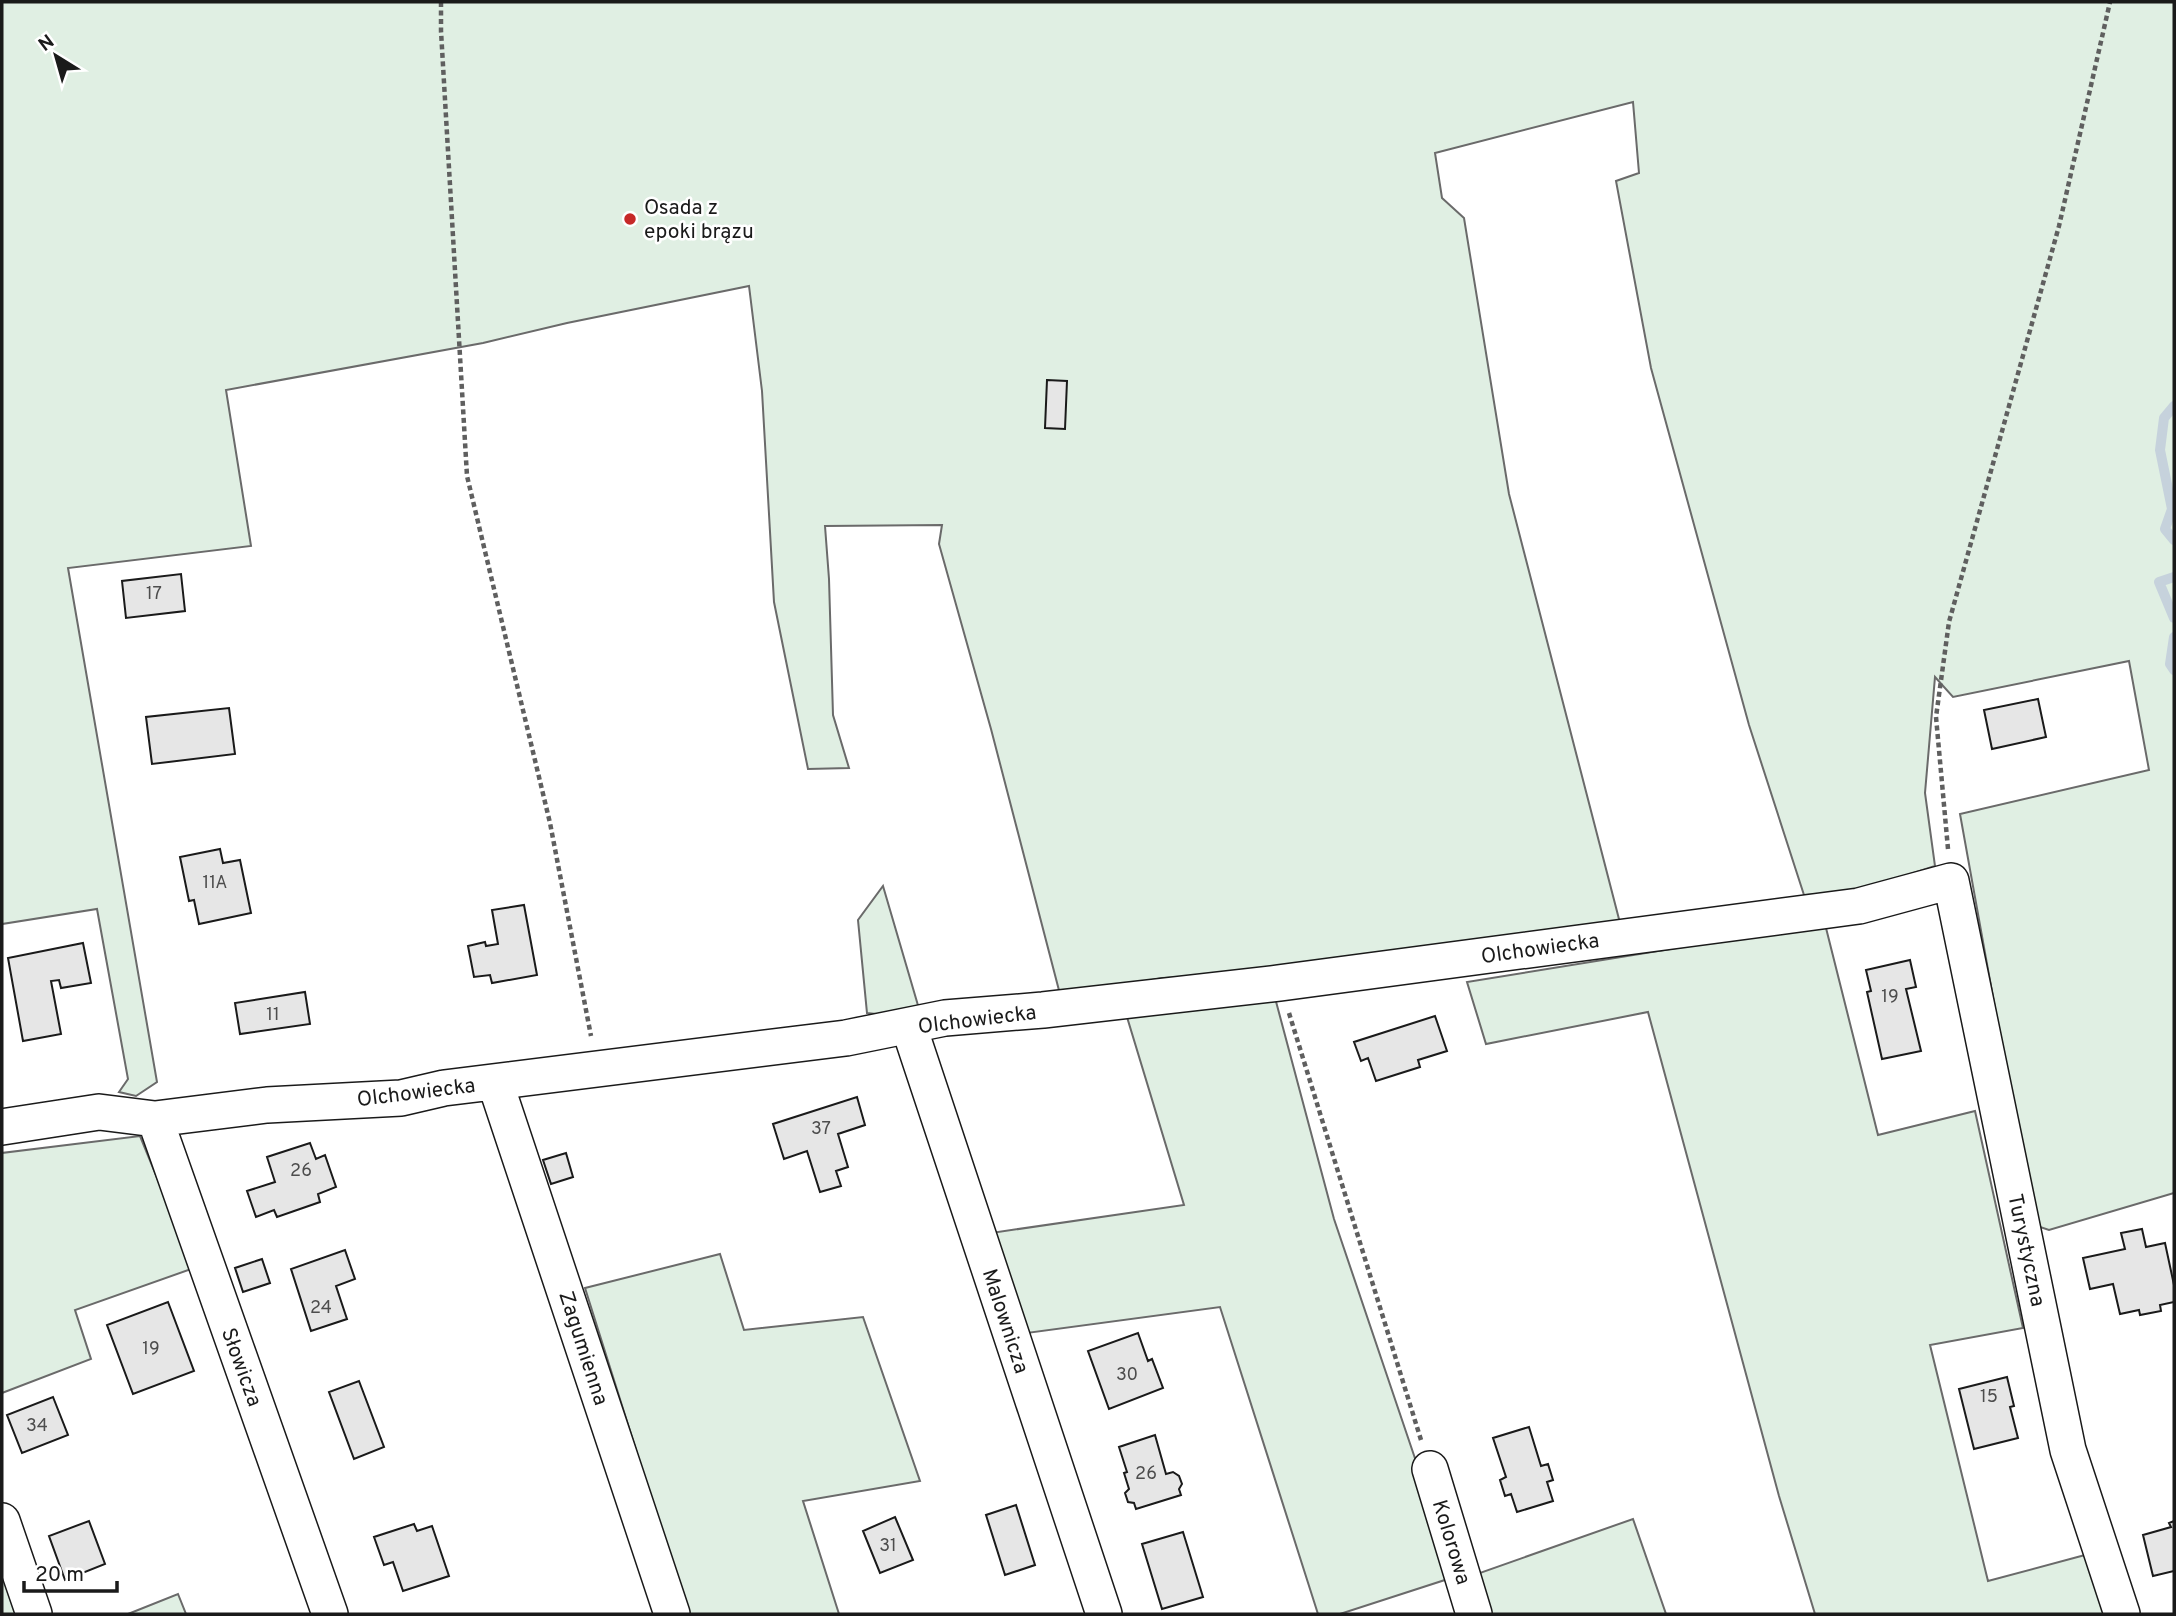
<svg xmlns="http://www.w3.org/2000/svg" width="2176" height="1616" viewBox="0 0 2176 1616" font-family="Overpass,sans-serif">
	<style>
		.green { fill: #e0efe3; stroke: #6a6a6a; stroke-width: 2 }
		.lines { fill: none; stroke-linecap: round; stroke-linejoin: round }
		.stream { stroke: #c6d2dc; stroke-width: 10 }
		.building { fill: #e6e6e6; stroke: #1a1a1a; stroke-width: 2 }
		.minor-casing { stroke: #1a1a1a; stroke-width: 38 }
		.path { stroke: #5f5f5f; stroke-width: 4.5; stroke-dasharray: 5 3.5; stroke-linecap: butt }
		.minor { stroke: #fff; stroke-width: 35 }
		.poi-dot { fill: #c62828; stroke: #fff; stroke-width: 2.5 }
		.labels { text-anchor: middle; stroke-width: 5; stroke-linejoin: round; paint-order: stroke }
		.number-label { font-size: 18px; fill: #4d4d4d }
		.poi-label { font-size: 21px; fill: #1a1a1a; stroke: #fff; text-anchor: start }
		.street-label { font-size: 21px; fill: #1a1a1a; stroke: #fff }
	</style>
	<rect width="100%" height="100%" fill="#fff"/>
	<!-- green -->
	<path class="green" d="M2,2H2174V1193L2049,1230L2034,1225L1960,814L2149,770L2129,661L1953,697L1935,677L1925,793L1935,866L1852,893L1804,895L1749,725L1651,368L1616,181L1639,173L1633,102L1435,153L1442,198L1464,218L1509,494L1620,923L1270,974L1162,978L1061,998L991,729L939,544L942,525L825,526L829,579L833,715L849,768L808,769L774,602L762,391L749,286L567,323L483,343L226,390L251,546L68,568L157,1082L136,1096L119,1092L128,1079L97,909L2,924Z
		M883,886L922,1019L867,1013L858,920Z
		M1825,924L1878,1135L1975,1111L2023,1328L1930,1345L1988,1581L2085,1555L2105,1614H1815L1779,1496L1648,1012L1486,1044L1467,982Z
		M1274,994L1334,1219L1422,1479L1451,1578L1340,1614H1318L1220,1307L1027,1333L991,1233L1184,1205L1127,1017Z
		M140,1136L194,1268L75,1310L91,1359L2,1393V1153Z
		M720,1254L744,1330L863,1317L920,1481L803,1501L839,1614H683L653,1518L636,1450L585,1288Z
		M1633,1519L1666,1614H1487L1474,1575Z
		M2,1575L17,1614H2Z
		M178,1594L186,1614H128Z"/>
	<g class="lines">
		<!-- stream -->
		<path class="stream" d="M2174,406L2164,418L2160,450L2172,509L2165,529L2174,540
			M2174,577L2159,582L2174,618
			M2174,637L2170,664L2174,670"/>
	</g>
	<!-- building -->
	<path class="building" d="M1047,380L1067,381L1065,429L1045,428Z
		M181,574L185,611L126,618L122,581Z
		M2038,699L2046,737L1992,749L1984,710Z
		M229,708L235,754L152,764L146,717Z
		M220,849L223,863L240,860L251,913L199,924L194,900L189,901L180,857Z
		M524,905L537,975L492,983L490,975L474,977L468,946L485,942L486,946L498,944L492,910Z
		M83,943L91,983L61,988L59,980L51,981L61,1034L23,1041L8,958Z
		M1910,960L1916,987L1906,989L1921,1051L1882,1059L1867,992L1871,991L1866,970Z
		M305,992L310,1024L240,1034L235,1003Z
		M1435,1016L1447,1051L1418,1060L1420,1067L1376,1081L1368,1058L1361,1061L1354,1042Z
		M857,1097L865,1125L838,1134L848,1167L836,1171L841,1186L820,1192L807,1151L784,1159L773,1124Z
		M310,1143L316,1159L325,1155L336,1187L318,1194L320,1202L277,1217L274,1210L256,1217L247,1191L275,1182L267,1157Z
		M566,1153L573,1177L551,1184L543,1160Z
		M2142,1229L2146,1247L2165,1243L2174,1285V1302L2160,1305L2161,1311L2140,1315L2139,1310L2120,1314L2113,1284L2090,1289L2083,1258L2125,1249L2121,1233Z
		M345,1250L355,1279L336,1286L347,1319L311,1331L291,1269Z
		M262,1259L270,1283L243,1292L235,1268Z
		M168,1302L194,1371L133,1394L107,1325Z
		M1138,1333L1148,1361L1152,1359L1163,1388L1109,1409L1088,1351Z
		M2007,1377L2014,1406L2010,1407L2018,1438L1974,1449L1959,1389Z
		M359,1381L384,1447L354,1459L329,1392Z
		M53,1397L68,1435L22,1453L7,1415Z
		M1529,1427L1541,1466L1548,1464L1553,1480L1547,1482L1553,1501L1517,1512L1511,1494L1505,1496L1500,1480L1506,1477L1493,1438Z
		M1155,1435L1166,1474L1173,1472L1179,1476L1182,1484L1179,1489L1181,1495L1136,1509L1134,1503L1128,1502L1125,1493L1129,1489L1124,1473L1127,1472L1119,1447Z
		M1016,1505L1035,1565L1005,1575L986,1515Z
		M895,1517L913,1560L880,1573L863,1531Z
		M89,1521L105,1564L65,1580L49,1536Z
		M2174,1521V1571L2153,1576L2143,1535L2171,1527L2169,1523Z
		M414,1524L417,1531L432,1526L449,1576L403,1591L393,1562L384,1565L374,1537Z
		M1183,1532L1203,1597L1162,1609L1142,1544Z"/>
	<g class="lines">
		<!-- minor casing -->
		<g class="minor-casing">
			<path id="minor" d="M909,1027L1104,1614
				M495,1082L672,1614
				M155,1119L330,1614
				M2,1127L99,1112L155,1119L267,1105L401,1098L444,1088L846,1038L945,1018L1043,1010L1279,983L1859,906L1951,881L2068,1450L2122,1614
				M1430,1469L1474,1614
				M2,1521L34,1614"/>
		</g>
		<!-- path -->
		<path class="path" d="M441,2V31L467,476L550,823L591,1036
			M1948,849L1936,717L1949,622L2059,226L2110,2
			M1289,1013L1421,1440"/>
		<!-- minor -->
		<use href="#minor" class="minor"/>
	</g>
	<!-- markers -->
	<circle class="poi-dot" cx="630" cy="219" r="7"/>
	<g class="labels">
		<!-- number labels -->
		<g class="number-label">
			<text x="154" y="599">17</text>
			<text x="215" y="888">11A</text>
			<text x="1890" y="1002">19</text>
			<text x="273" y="1020">11</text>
			<text x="821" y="1134">37</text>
			<text x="301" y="1176">26</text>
			<text x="321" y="1313">24</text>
			<text x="151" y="1354">19</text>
			<text x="1127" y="1380">30</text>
			<text x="1989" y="1402">15</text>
			<text x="37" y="1431">34</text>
			<text x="1146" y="1479">26</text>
			<text x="888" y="1551">31</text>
		</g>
		<!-- poi labels -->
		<g class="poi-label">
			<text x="644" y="214">Osada z<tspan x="644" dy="24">epoki brązu</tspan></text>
		</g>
		<!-- street labels -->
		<g class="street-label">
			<text transform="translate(1540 948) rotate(-8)" y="7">Olchowiecka</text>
			<text transform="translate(977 1019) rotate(-7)" y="7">Olchowiecka</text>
			<text transform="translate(416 1092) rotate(-7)" y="7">Olchowiecka</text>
			<text transform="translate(2027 1250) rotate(78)" y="7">Turystyczna</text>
			<text transform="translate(1006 1321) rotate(72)" y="7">Malownicza</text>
			<text transform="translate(584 1348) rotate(72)" y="7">Zagumienna</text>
			<text transform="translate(242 1367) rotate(70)" y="7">Słowicza</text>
			<text transform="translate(1452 1542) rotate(73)" y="7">Kolorowa</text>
		</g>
	</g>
	<!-- border -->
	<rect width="2176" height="1616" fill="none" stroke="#1a1a1a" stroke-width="7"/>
	<!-- north arrow -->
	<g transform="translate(56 56) rotate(323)" stroke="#ffffff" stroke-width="5" paint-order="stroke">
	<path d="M0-5L12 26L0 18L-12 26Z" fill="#1a1a1a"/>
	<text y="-10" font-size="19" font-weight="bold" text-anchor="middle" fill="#1a1a1a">N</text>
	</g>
	<!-- scale -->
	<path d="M24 1581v10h93v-10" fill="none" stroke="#1a1a1a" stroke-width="3.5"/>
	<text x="35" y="1581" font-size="21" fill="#1a1a1a" stroke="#ffffff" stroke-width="5" paint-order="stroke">20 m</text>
</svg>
